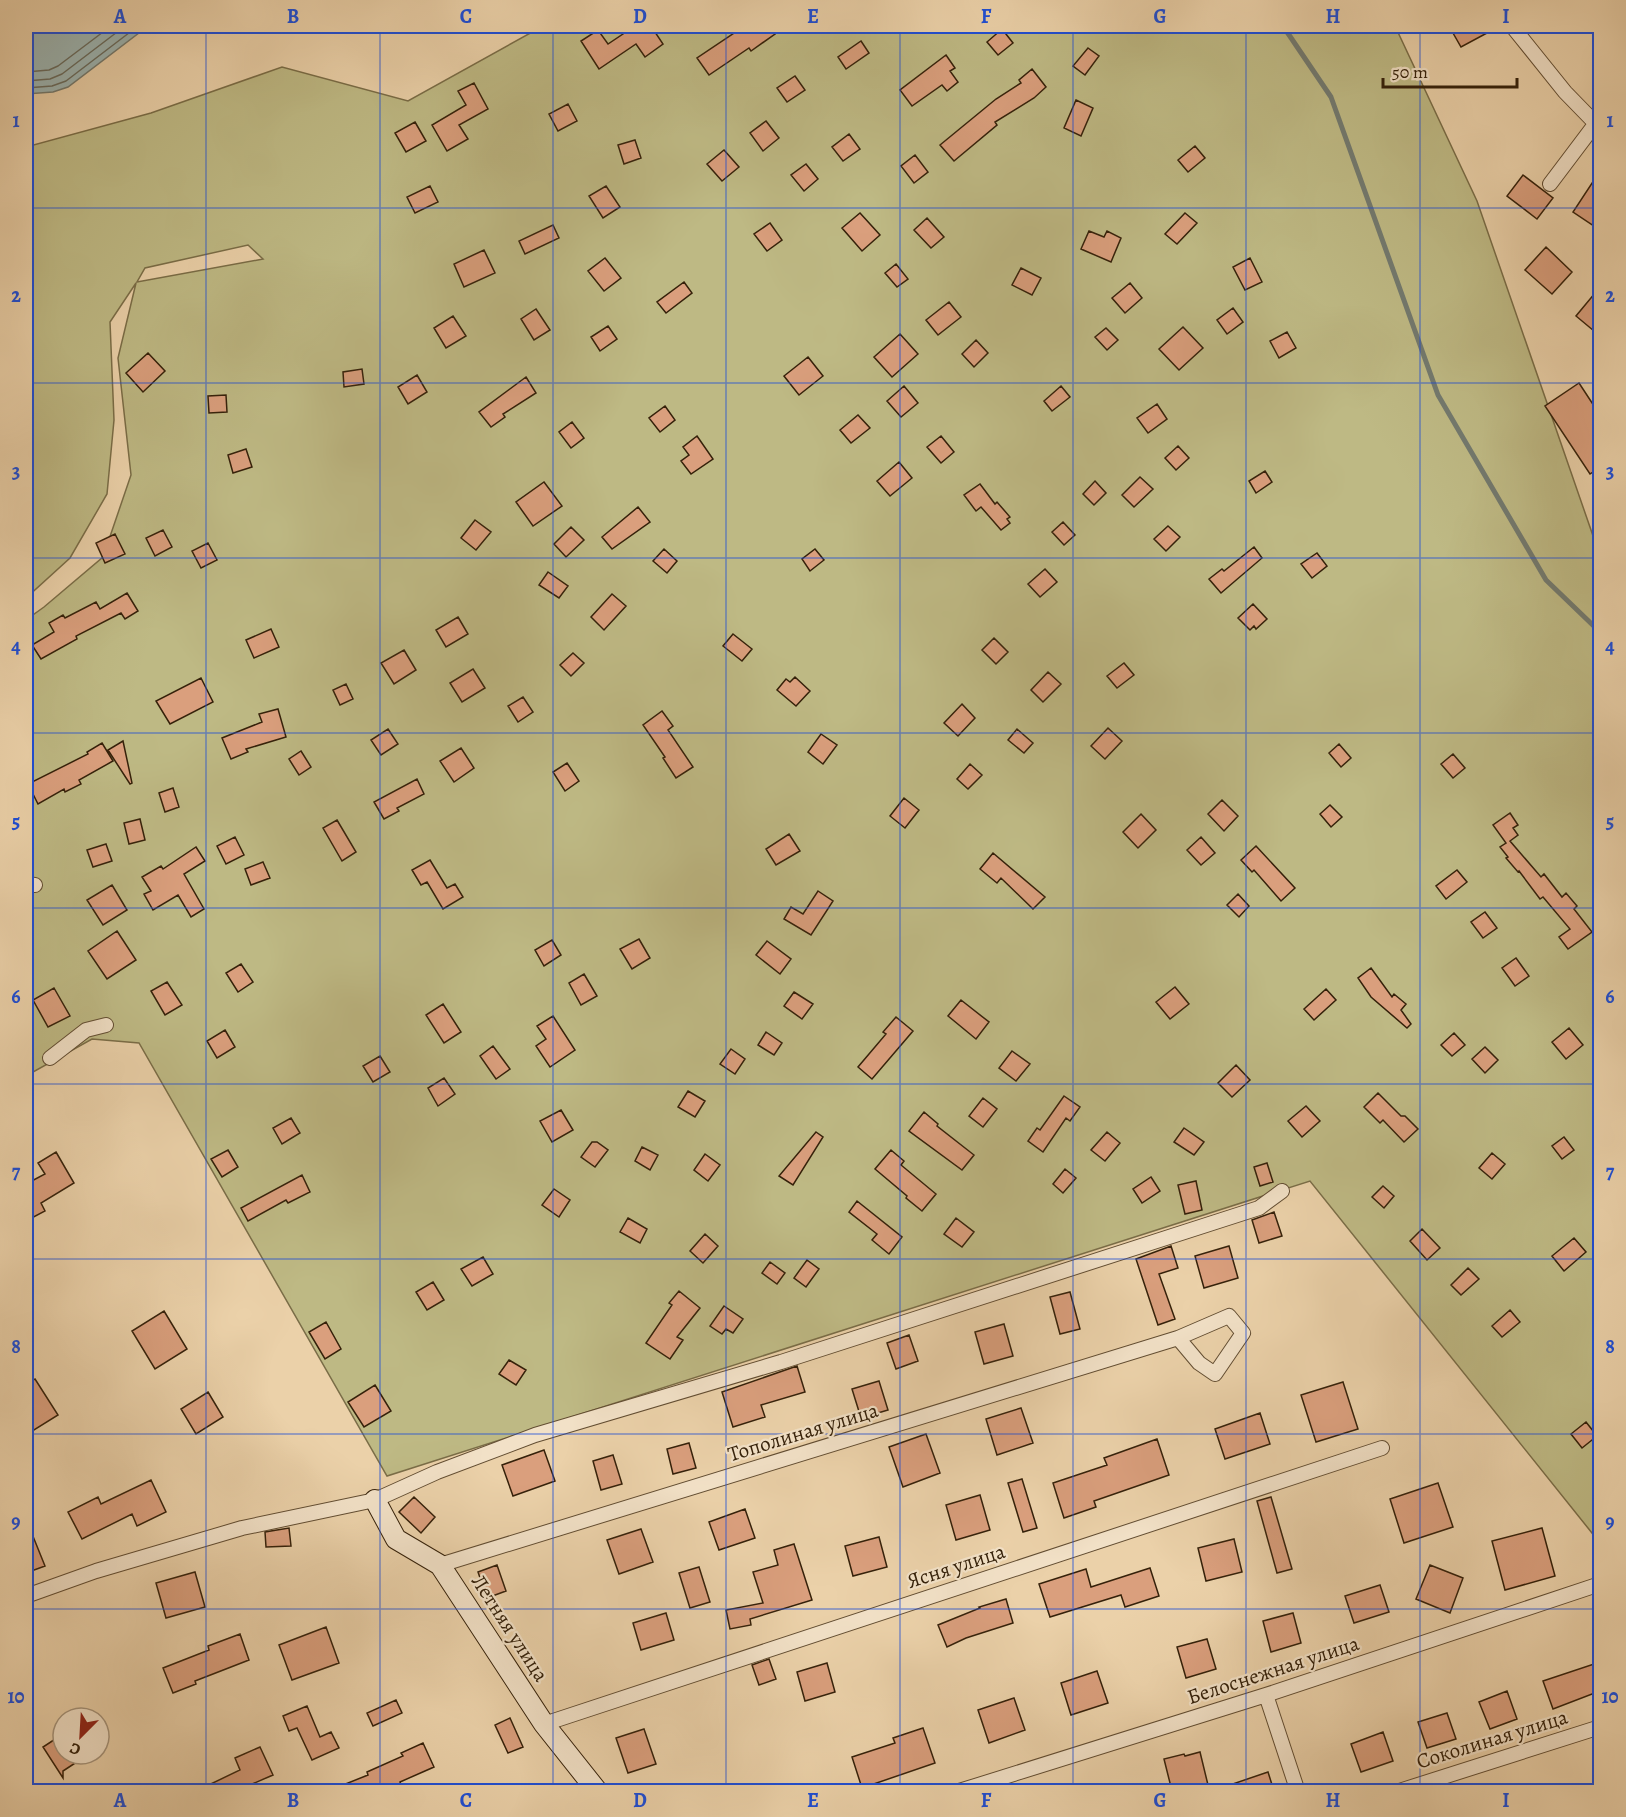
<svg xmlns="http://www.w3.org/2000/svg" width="1626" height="1817" viewBox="0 0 1626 1817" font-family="Alegreya,serif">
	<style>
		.green { fill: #beb984; stroke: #7a6d47; stroke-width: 1.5; fill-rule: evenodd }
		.water { fill: #9cb5b3; stroke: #737a6f; stroke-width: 1.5 }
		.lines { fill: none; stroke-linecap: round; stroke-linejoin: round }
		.shore { stroke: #686b5e; stroke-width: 1.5 }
		.stream { stroke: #737a6f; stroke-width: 5 }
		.building { fill: #da9f7d; stroke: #35210a; stroke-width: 1.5 }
		.street-casing { stroke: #624d32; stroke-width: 16 }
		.secondary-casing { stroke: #35210a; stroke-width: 22 }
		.street { stroke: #f2e1c7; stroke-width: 14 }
		.secondary { stroke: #f2e1c7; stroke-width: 20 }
		.grid { fill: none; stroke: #1d4ed8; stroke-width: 1.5; stroke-opacity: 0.55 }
		.labels { text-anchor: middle; stroke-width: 4.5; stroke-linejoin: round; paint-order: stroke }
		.street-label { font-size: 21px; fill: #35210a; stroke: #f2e1c7 }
		.neatline { fill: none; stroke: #1d4ed8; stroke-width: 2 }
		.grid-label { font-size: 20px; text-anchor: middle; font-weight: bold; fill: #1d4ed8 }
	</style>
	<rect width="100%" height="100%" fill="#ebd1a9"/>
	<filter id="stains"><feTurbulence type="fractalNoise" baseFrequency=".00333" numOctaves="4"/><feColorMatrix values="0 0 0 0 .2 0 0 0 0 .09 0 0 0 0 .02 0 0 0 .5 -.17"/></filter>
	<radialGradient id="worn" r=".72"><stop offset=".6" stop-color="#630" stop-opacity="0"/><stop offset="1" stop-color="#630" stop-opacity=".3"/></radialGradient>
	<!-- green -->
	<path class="green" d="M543,26H1395L1477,201L1600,556V1543L1310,1181L387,1476L139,1043L92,1039L26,1076V620L44,607L103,557L131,475L118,358L136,283L110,322L114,420L107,494L70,558L26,598V147L151,113L282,67L408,101ZM248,245L263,259L137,282L145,268Z"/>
	<!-- water -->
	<path class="water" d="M26,26H148L68,87L53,92L26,94Z"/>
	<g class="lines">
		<!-- shore -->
		<path class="shore" d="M26,72L49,70L58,66L111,26
			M26,81L50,79L62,74L125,26
			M26,88L52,86L66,81L138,26"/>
		<!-- stream -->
		<path class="stream" d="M1283,26L1331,97L1438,395L1546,580L1600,632"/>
	</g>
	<!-- building -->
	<path class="building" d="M635,26H651L663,44L645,57L636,44L599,69L581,41L598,30L608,44Z
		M733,26H769L775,34L751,51L749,48L709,75L697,58L737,31Z
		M1449,26H1500L1461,47Z
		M1002,29L1013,43L998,55L987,42Z
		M861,41L869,53L846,69L838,57Z
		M1088,48L1099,56L1085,75L1073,66Z
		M946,55L955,68L950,71L958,82L947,91L942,85L912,106L900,90Z
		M1032,69L1046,87L1034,98L995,122L997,125L954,161L940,145L996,99L1021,83L1019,80Z
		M795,76L805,90L787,102L777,88Z
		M474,83L488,109L459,125L468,139L447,151L432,125L466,105L458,91Z
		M1076,100L1093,108L1081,136L1064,128Z
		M568,104L577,121L558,131L549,114Z
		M766,121L779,138L763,151L750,133Z
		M415,122L426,141L406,152L395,133Z
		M849,134L860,149L843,161L832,147Z
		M635,140L641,158L624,164L618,145Z
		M1195,146L1205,158L1188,172L1178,160Z
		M724,150L739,167L722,181L707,164Z
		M915,155L928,172L914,183L901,166Z
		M806,164L818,179L804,191L791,175Z
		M1600,171V230L1573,212Z
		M1523,175L1553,198L1537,219L1507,196Z
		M430,186L438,202L415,213L407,197Z
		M606,186L620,207L603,218L589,196Z
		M860,213L880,235L862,251L842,228Z
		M1185,213L1197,223L1177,244L1165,234Z
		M927,218L944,237L931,248L914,230Z
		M770,223L782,240L767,251L754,234Z
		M553,225L559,238L525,254L519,241Z
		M1089,231L1104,237L1107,231L1121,238L1111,262L1081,249Z
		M1546,247L1572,272L1552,294L1525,270Z
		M484,250L495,273L464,287L454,264Z
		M605,258L621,278L604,291L588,271Z
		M1250,258L1262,282L1245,290L1233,267Z
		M896,264L908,279L897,287L885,273Z
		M1021,268L1041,278L1032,295L1012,285Z
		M684,282L692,293L666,313L657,302Z
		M1130,283L1142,298L1125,313L1112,298Z
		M1600,287V336L1576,316Z
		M949,302L961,317L938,335L926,320Z
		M1233,308L1243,322L1227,334L1217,320Z
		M536,309L550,330L534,340L521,319Z
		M453,316L466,336L446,348L434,328Z
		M608,326L617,339L600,351L591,337Z
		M1183,327L1203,348L1179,370L1159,349Z
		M1106,328L1118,340L1107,350L1095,337Z
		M1287,332L1296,348L1279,358L1270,341Z
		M900,334L918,354L892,377L874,357Z
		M976,340L988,353L974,367L962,354Z
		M148,353L165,371L143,392L126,373Z
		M808,357L823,376L799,395L784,376Z
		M362,369L364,384L344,387L343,372Z
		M417,375L427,392L408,404L398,387Z
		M526,377L536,393L503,414L505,417L491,427L479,412Z
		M1579,383L1600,415V467L1590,474L1545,406Z
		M904,386L918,403L901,417L887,401Z
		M1061,386L1070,397L1052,411L1044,401Z
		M226,395L227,412L209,413L208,396Z
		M1157,404L1167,419L1148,433L1137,418Z
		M665,406L675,420L660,432L649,418Z
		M858,415L870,428L851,443L840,430Z
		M572,422L584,438L571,448L559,432Z
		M697,436L713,459L691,474L681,461L689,455L683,447Z
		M941,436L954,452L941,463L927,447Z
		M1178,446L1189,458L1176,470L1165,458Z
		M246,449L252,467L233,473L228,455Z
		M899,462L912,478L890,496L877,481Z
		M1265,471L1272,482L1256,493L1249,481Z
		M1140,477L1153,489L1134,507L1122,495Z
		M1095,481L1106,493L1094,505L1083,494Z
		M544,482L562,506L533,526L516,502Z
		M980,484L995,504L997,502L1010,517L1007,519L1010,523L1001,530L981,507L976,511L964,495Z
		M638,507L650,522L612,549L602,537Z
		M475,520L491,532L476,550L461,538Z
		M1063,522L1075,535L1064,545L1052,532Z
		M1168,526L1180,537L1166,551L1154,539Z
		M571,527L584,540L566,557L554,544Z
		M163,530L172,547L155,556L146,538Z
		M115,534L125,554L105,563L96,543Z
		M208,543L217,560L201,568L192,551Z
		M1254,547L1262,558L1221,593L1209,579L1222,569L1224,571Z
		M664,549L677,561L667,573L653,561Z
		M815,549L824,560L810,571L802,559Z
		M1317,553L1327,566L1312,578L1301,564Z
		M1045,569L1057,582L1040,597L1028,584Z
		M548,572L568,586L559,598L539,585Z
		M127,593L138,611L125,619L121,613L76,636L77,639L41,659L32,645L54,632L49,623L63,615L65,618L96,602L100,609Z
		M612,594L626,606L604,630L591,617Z
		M1253,604L1267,619L1256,629L1254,626L1250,630L1238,618Z
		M458,617L468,634L446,647L436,630Z
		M271,629L279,647L254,658L246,640Z
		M733,634L752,649L742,661L723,646Z
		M994,638L1008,652L996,664L982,650Z
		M404,650L416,670L394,684L381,663Z
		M573,653L584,663L571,676L560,665Z
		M1124,663L1134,675L1117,688L1107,676Z
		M473,669L485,688L462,702L450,683Z
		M1048,672L1061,684L1043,702L1031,690Z
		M795,677L810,691L796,706L777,690L786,679L790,682Z
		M201,678L213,702L170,724L156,701Z
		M346,684L353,699L340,705L333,690Z
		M523,697L533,712L518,722L508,706Z
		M962,704L975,718L958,736L944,723Z
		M278,709L286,737L246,749L248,752L231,759L222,738L262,722L259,714Z
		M662,711L673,726L668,730L693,767L676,778L663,758L665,757L643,725Z
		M1108,728L1122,741L1105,759L1091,746Z
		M388,729L398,744L381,755L371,740Z
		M1017,729L1033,743L1024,753L1008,740Z
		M821,734L837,745L823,764L808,752Z
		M123,741L132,783L130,784L108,750Z
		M102,743L113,761L79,780L81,784L65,792L64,789L38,804L28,784L88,754L87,752Z
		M1339,744L1351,758L1341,767L1329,753Z
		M461,748L474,768L454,782L440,761Z
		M301,751L311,767L299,775L289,759Z
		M1453,754L1465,768L1453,778L1441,764Z
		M567,763L579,781L565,791L553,772Z
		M970,764L982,775L968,789L957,779Z
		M417,779L424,794L397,808L399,811L384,819L374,802Z
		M173,788L179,807L165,812L159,793Z
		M904,798L919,810L905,828L890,816Z
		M1222,800L1238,816L1224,831L1208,814Z
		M1330,805L1342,817L1331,827L1320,814Z
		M1510,813L1518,825L1513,828L1518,835L1510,841L1541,877L1544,874L1562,897L1566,893L1577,906L1574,909L1592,932L1568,949L1559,937L1570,929L1543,897L1540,899L1519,871L1518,872L1506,858L1508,857L1500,847L1506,843L1493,825Z
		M1141,814L1156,830L1138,848L1123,832Z
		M140,819L145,840L129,844L124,823Z
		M337,820L356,852L342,861L323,828Z
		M789,834L800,851L776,865L766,849Z
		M235,837L244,855L226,864L217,846Z
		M1201,837L1215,853L1201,865L1187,850Z
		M106,844L112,861L93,867L87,850Z
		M1256,846L1295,888L1281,901L1254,870L1252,872L1241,860Z
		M196,847L205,861L184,874L204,909L191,917L178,895L153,910L144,894L151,891L142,877L161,866L163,869Z
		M993,853L1045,897L1033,909L1001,878L997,883L980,869Z
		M430,860L447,888L455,884L463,897L443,909L427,882L421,885L412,870Z
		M263,862L270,878L251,885L245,869Z
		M1457,870L1467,882L1446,899L1436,886Z
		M112,885L127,910L103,925L87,900Z
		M818,891L833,901L811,935L784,919L791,907L803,914Z
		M1238,894L1249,906L1239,917L1227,905Z
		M1485,912L1497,928L1483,938L1471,922Z
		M117,931L136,960L107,979L88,951Z
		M639,939L650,958L632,969L620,949Z
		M552,940L561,955L544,966L535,950Z
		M767,941L791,959L780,974L756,955Z
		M1516,958L1529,976L1515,986L1502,968Z
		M241,964L253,982L238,992L226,973Z
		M1371,968L1392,997L1394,994L1406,1004L1401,1010L1411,1024L1407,1028L1371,997L1358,978Z
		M584,974L597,996L581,1005L569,983Z
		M167,982L182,1005L165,1015L151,991Z
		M1175,987L1189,1004L1170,1019L1156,1002Z
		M54,988L70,1016L48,1027L33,1000Z
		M1326,989L1336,1000L1314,1020L1304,1009Z
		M794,992L813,1004L802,1019L784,1006Z
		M961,1000L989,1022L976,1039L948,1016Z
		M443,1004L461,1032L444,1043L426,1015Z
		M553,1016L575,1050L550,1067L536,1046L546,1039L537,1026Z
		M896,1017L913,1031L872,1079L858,1067L886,1034L883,1032Z
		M1569,1028L1583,1045L1566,1059L1552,1042Z
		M225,1030L235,1047L217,1058L207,1041Z
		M766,1032L782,1043L774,1055L758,1045Z
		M1454,1033L1465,1045L1452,1056L1441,1045Z
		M493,1046L510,1069L496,1079L480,1056Z
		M1485,1047L1498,1060L1485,1073L1472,1059Z
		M731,1049L745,1059L735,1074L720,1064Z
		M1012,1051L1030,1064L1016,1081L999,1068Z
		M380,1056L390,1072L373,1082L363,1066Z
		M1236,1065L1250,1080L1232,1097L1218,1083Z
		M444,1078L455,1094L438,1106L428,1088Z
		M688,1091L705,1101L695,1117L678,1107Z
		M1378,1093L1401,1116H1405L1418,1129L1404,1142L1383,1120L1380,1123L1364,1107Z
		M1064,1096L1080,1107L1070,1121L1066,1118L1043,1152L1028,1141L1037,1128L1040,1130Z
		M983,1098L997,1109L983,1127L969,1116Z
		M1306,1106L1320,1121L1302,1137L1288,1121Z
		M561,1110L573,1130L552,1142L540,1121Z
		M924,1112L938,1124L937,1126L974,1155L962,1170L909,1131Z
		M291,1118L300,1133L282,1144L273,1128Z
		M1184,1128L1204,1142L1194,1155L1174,1142Z
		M816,1132L823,1137L793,1185L779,1176Z
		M1107,1132L1120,1143L1105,1161L1091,1150Z
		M1564,1137L1574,1150L1562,1159L1552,1146Z
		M592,1142H597L608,1150L595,1167L581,1157Z
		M642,1147L658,1155L650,1170L635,1161Z
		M228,1150L238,1167L222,1177L211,1159Z
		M891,1150L904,1161L901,1165L936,1194L922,1211L906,1198L907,1196L875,1169Z
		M56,1152L74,1183L41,1203L45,1211L26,1221V1184L45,1174L38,1163Z
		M1492,1153L1505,1164L1492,1179L1479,1168Z
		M705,1154L720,1165L708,1181L694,1170Z
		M1267,1163L1273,1182L1260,1186L1254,1167Z
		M1065,1169L1076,1178L1063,1193L1053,1184Z
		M302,1175L310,1192L288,1203L286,1200L248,1221L241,1208Z
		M1151,1177L1160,1191L1142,1203L1133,1189Z
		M1196,1181L1202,1210L1185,1214L1178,1185Z
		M1383,1186L1394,1196L1384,1208L1372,1197Z
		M554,1189L570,1200L559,1217L542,1205Z
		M857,1201L902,1237L889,1254L872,1240L877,1234L849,1212Z
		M1274,1212L1282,1236L1259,1243L1252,1220Z
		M628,1218L647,1229L640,1243L620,1232Z
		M956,1218L974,1232L962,1247L944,1234Z
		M1422,1229L1440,1248L1427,1260L1410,1241Z
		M705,1234L718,1246L703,1263L690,1251Z
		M1574,1238L1586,1252L1564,1271L1552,1256Z
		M1171,1246L1178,1268L1159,1274L1175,1319L1158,1325L1136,1259Z
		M1229,1246L1238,1278L1204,1288L1195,1256Z
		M483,1257L493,1274L472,1286L461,1269Z
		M807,1260L819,1269L806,1287L794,1278Z
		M770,1262L785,1273L777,1284L762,1273Z
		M1468,1268L1479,1279L1461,1295L1451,1285Z
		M433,1282L444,1300L427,1310L416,1292Z
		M679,1291L700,1308L677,1337L683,1340L670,1359L646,1343L672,1305L669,1303Z
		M1070,1292L1080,1329L1060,1334L1050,1297Z
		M724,1306L743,1319L733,1333L726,1329L722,1334L710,1326Z
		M1510,1310L1520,1322L1502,1337L1492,1326Z
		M164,1311L187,1349L155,1369L132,1331Z
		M326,1322L341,1349L325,1359L309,1332Z
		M1004,1324L1013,1356L984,1364L975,1332Z
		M909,1335L918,1361L896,1369L887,1343Z
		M509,1360L526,1370L516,1385L499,1374Z
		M797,1366L805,1392L761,1405L765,1417L733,1427L722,1392Z
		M35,1379L58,1415L26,1435V1385Z
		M879,1381L888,1410L861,1418L852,1389Z
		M1343,1382L1358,1429L1316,1442L1301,1395Z
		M375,1385L391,1411L364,1427L348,1402Z
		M208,1392L223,1417L196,1434L181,1409Z
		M1021,1408L1033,1443L997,1455L986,1419Z
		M1260,1413L1270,1444L1225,1459L1215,1429Z
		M1586,1422L1597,1436L1582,1448L1571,1434Z
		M926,1434L940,1473L903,1487L889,1447Z
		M1157,1439L1169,1475L1094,1501L1096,1507L1064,1518L1053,1483L1107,1465L1104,1458Z
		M689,1443L696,1468L673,1474L667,1449Z
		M544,1450L555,1481L513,1496L502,1465Z
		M613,1455L622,1484L601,1490L593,1461Z
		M1022,1479L1037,1528L1023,1532L1008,1483Z
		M151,1480L166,1512L137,1526L132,1514L82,1539L68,1512L98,1497L101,1504Z
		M1438,1483L1453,1527L1404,1543L1390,1499Z
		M980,1495L990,1530L956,1540L946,1505Z
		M414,1497L435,1517L421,1533L399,1512Z
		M1271,1497L1292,1569L1277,1573L1257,1501Z
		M745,1509L755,1538L719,1550L709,1522Z
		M26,1519L45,1566L26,1573Z
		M289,1528L291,1546L266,1547L265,1532Z
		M1542,1528L1555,1576L1505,1590L1492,1541Z
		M641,1529L653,1562L619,1574L607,1540Z
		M879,1537L887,1567L853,1576L845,1546Z
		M1234,1539L1242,1572L1206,1581L1198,1548Z
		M794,1544L812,1600L750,1619L751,1625L730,1629L726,1610L763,1603L753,1572L778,1565L774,1550Z
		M497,1565L506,1591L487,1598L478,1572Z
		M1430,1565L1463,1578L1450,1613L1416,1599Z
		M699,1567L710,1602L690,1608L679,1573Z
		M1150,1568L1159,1596L1125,1607L1121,1595L1050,1617L1039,1584L1086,1569L1091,1587Z
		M195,1572L205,1607L166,1618L156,1583Z
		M1380,1585L1389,1612L1354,1623L1345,1596Z
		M1006,1599L1013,1623L966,1638L947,1647L938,1625L980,1608L979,1607Z
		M666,1613L674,1640L641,1650L633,1623Z
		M1293,1613L1301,1643L1271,1652L1263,1621Z
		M326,1627L339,1663L292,1680L279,1645Z
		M240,1634L249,1660L195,1681L196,1684L173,1693L163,1668L209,1650L208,1646Z
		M1207,1639L1216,1669L1186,1678L1177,1647Z
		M769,1659L776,1679L759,1685L752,1665Z
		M1600,1662V1691L1553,1709L1543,1681Z
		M827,1663L835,1692L805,1701L797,1672Z
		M1097,1671L1108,1703L1071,1715L1061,1683Z
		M1507,1691L1517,1719L1490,1729L1479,1702Z
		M1014,1698L1025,1730L989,1743L978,1710Z
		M396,1700L402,1713L373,1726L367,1713Z
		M307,1706L320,1737L331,1732L339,1748L312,1760L297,1728L289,1731L283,1716Z
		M1447,1713L1456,1739L1427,1748L1418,1722Z
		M510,1718L523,1747L508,1753L495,1725Z
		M923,1728L935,1763L862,1788L852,1757L895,1743L893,1738Z
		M644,1729L656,1764L628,1773L616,1738Z
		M1383,1732L1393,1761L1361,1772L1351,1744Z
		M63,1734V1754H89L63,1771V1778L43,1747Z
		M423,1743L434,1767L400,1782L401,1786L388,1791H328L368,1775L367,1772L403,1756L401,1753Z
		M260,1747L273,1775L236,1791H196L240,1770L235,1758Z
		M1200,1752L1208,1785L1184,1791H1172L1164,1759L1184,1754L1185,1756Z
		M1268,1772L1274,1791H1218V1789Z"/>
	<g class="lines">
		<!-- street casing -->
		<g class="street-casing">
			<path id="street" d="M1512,26L1565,92L1600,128
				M1550,184L1596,123
				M26,884L35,885
				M50,1058L86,1030L106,1025
				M440,1565L1178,1338L1229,1316L1243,1333L1215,1374L1199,1363L1178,1338
				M26,1596L96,1571L242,1528L375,1500L437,1472L535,1435L781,1362L1259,1208L1282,1191
				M1266,1695L1298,1792
				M544,1724L1382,1448
				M956,1792L1266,1695L1600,1584
				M1396,1792L1600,1727"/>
		</g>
		<!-- secondary casing -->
		<g class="secondary-casing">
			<path id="secondary" d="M375,1500L396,1539L440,1565L544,1724L598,1792"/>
		</g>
		<!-- street -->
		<use href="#street" class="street"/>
		<!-- secondary -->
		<use href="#secondary" class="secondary"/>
	</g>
	<!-- grid -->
	<path class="grid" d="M206,26V1792M380,26V1792M553,26V1792M726,26V1792M900,26V1792M1073,26V1792M1246,26V1792M1420,26V1792M26,208H1600M26,383H1600M26,558H1600M26,733H1600M26,908H1600M26,1084H1600M26,1259H1600M26,1434H1600M26,1609H1600"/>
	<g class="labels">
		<!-- street labels -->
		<g class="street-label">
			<text transform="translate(803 1432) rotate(-17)" y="7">Тополиная улица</text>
			<text transform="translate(956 1566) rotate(-18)" y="7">Ясня улица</text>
			<text transform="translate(510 1628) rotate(57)" y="7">Летняя улица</text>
			<text transform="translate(1273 1670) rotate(-18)" y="7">Белоснежная улица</text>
			<text transform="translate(1492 1739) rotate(-17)" y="7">Соколиная улица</text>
		</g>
	</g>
	<!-- margin -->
	<rect width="1626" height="1817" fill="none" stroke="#ebd1a9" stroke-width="66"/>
	<!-- north arrow -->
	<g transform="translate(81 1736) rotate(204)"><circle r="28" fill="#f2e1c7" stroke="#a6947b" stroke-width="1.5"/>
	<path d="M0-4.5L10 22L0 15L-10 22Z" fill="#8f2418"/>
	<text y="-9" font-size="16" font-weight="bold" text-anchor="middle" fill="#35210a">С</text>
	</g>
	<!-- scale -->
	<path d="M1383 78v9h134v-9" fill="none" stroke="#35210a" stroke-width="3"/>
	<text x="1392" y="78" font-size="18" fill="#35210a" stroke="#f2e1c7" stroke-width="4.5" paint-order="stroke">50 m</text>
	<rect x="33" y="33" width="1560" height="1751" class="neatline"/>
	<g class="grid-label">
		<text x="120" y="23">A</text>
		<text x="293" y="23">B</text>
		<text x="466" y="23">C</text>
		<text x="640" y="23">D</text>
		<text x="813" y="23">E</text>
		<text x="986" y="23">F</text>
		<text x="1160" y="23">G</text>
		<text x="1333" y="23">H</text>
		<text x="1506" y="23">I</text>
		<text x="16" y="127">1</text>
		<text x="1610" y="127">1</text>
		<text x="16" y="302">2</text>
		<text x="1610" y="302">2</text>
		<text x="16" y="478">3</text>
		<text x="1610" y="478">3</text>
		<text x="16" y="653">4</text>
		<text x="1610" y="653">4</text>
		<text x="16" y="828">5</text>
		<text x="1610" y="828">5</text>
		<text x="16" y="1003">6</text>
		<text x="1610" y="1003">6</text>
		<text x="16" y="1178">7</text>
		<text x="1610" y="1178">7</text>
		<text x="16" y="1353">8</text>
		<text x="1610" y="1353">8</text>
		<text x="16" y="1528">9</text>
		<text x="1610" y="1528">9</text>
		<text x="16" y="1703">10</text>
		<text x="1610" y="1703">10</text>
		<text x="120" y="1807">A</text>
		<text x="293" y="1807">B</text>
		<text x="466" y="1807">C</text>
		<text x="640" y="1807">D</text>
		<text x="813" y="1807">E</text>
		<text x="986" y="1807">F</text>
		<text x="1160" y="1807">G</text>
		<text x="1333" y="1807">H</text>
		<text x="1506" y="1807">I</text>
	</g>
	<rect width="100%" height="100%" filter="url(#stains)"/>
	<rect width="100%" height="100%" fill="url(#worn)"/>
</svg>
